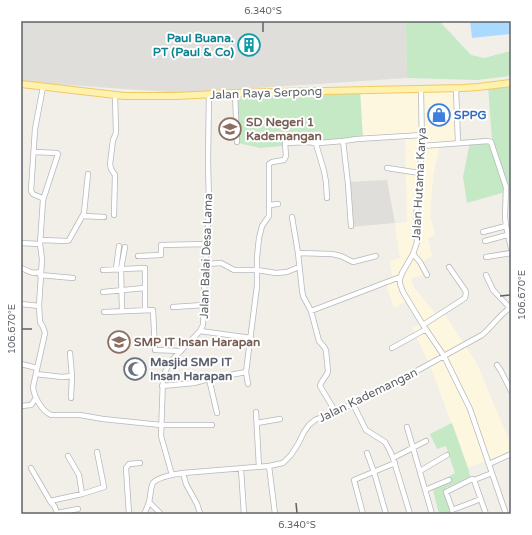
<svg xmlns="http://www.w3.org/2000/svg" width="532" height="535" viewBox="0 0 532 535" font-family="'Varela Round',sans-serif">
	<style>
		.commercial { fill: #fef7e0 }
		.industrial { fill: #e0deda }
		.green { fill: #c5e8c5 }
		.water { fill: #aadaff }
		.lines { fill: none; stroke-linecap: round; stroke-linejoin: round }
		.minor-casing { stroke: #b5b8bc; stroke-width: 6 }
		.major-casing { stroke: #f2c960; stroke-width: 8 }
		.minor { stroke: #fff; stroke-width: 4.5 }
		.major { stroke: #fff2af; stroke-width: 6 }
		.ticks { fill: none; stroke: #5f6368; stroke-width: 1.5 }
		.labels { text-anchor: middle; stroke-width: 4; stroke-linejoin: round; paint-order: stroke }
		.culture-label { font-size: 12px; font-weight: bold; fill: #0d838f; stroke: #fff; text-anchor: end }
		.street-label { font-size: 12px; fill: #5f6368; stroke: #fff }
		.shop-label { font-size: 12px; font-weight: bold; fill: #366cbe; stroke: #fff; text-anchor: start }
		.education-label { font-size: 12px; font-weight: bold; fill: #785e54; stroke: #fff; text-anchor: start }
		.worship-label { font-size: 12px; font-weight: bold; fill: #5b616d; stroke: #fff; text-anchor: start }
		.neatline { fill: none; stroke: #5f6368; stroke-width: 1.5 }
		.ticks-label { font-size: 10px; text-anchor: middle; fill: #5f6368 }
	</style>
	<rect width="100%" height="100%" fill="#f1efe8"/>
	<!-- commercial -->
	<path class="commercial" d="M455,87L456,143L440,144L433,177L430,216L435,234L428,239L432,256L420,263L424,275L411,278L414,288L436,314L442,310L477,364L511,445V451L468,468L430,365L412,328L420,324L407,301L394,308L386,284L393,279L390,261L400,258L395,223L407,222L405,136L363,139L360,90Z"/>
	<!-- industrial -->
	<path class="industrial" d="M21,21H406L407,78L183,93L39,83L21,81Z
		M387,180L395,223L350,227L347,182Z"/>
	<!-- green -->
	<path class="green" d="M406,21H441L442,24L471,55L484,58L511,51V76L477,80L407,78Z
		M488,85H511V189L505,192L467,203L463,177L470,142L492,140Z
		M360,90L363,139L260,148L234,142L233,95Z
		M452,423L468,468L470,477L446,488L455,514H439L432,486L455,473L446,446L437,449L430,434Z"/>
	<!-- water -->
	<path class="water" d="M470,21H511V34L472,38Z"/>
	<g class="lines">
		<!-- minor casing -->
		<g class="minor-casing">
			<path id="minor" d="M43,87L35,129L31,191L33,194L42,198L43,200L40,244L42,259L39,306L40,322L43,327L45,333L33,387C34,397 42,411 51,415H80L103,419L161,425H212
				M421,89L422,146L416,218L417,242L413,254L402,273L400,279V284L403,292L423,325L444,356L470,409L506,514
				M456,89L458,143
				M235,93L237,142
				M422,146L488,141L491,142L506,187L505,217L506,226L511,248
				M34,152L57,153L58,154L43,200
				M387,168L420,173
				M327,198L326,182L324,171L316,144L319,143L343,141
				M270,205L278,204
				M114,215L115,175L111,169L110,164L113,140L116,133L115,95
				M83,216L104,217
				M292,217L298,253L302,290L303,296L311,311L319,341L325,348L326,351L328,371L327,374L321,383L320,386L335,411
				M351,226L348,184L343,141L357,139L422,135
				M483,232L506,226
				M41,240L67,241L69,240L84,213L88,174
				M485,241L507,235
				M21,243L40,244
				M298,253L332,254L341,256L353,262L376,256
				M413,254L420,262L427,275
				M138,256L161,255V245L207,244
				M486,257L511,253
				M205,264L221,263L234,270H257L276,273L287,272L299,267
				M21,268C30,271 29,274 41,272
				M116,269L119,246
				M103,270L145,268V310
				M40,275L73,278
				M486,275L493,290L510,308
				M103,292L144,288
				M21,304L39,306
				M173,307L204,305
				M122,311L121,269L125,247
				M311,311L400,277
				M104,312L153,310L155,350L181,351
				M423,325L465,298L466,293L465,290L449,267
				M200,331L251,338
				M392,348L426,329
				M21,364L37,368
				M497,365L501,371L511,391
				M36,374L62,377L72,376L70,353
				M209,379L217,413
				M248,384L246,372L257,286V257L259,238L262,226L269,216V164L272,162L284,160L286,156L285,143L310,142L317,144
				M162,386L194,383L209,379L246,372
				M71,398L72,376
				M353,404L366,430L385,442L389,449L393,458L410,514
				M21,406L31,405L36,398
				M256,412L259,467
				M257,423L280,419
				M407,427L432,514
				M367,453L374,472L386,514
				M68,456L79,475L82,494
				M393,458L426,441
				M489,464L511,454
				M269,466L275,514
				M31,468L50,501L55,507L57,514
				M241,469L244,514
				M420,471L447,455
				M183,473L186,484L197,504L200,513
				M172,475L161,436L163,378L165,372L171,361L200,331L203,325L205,264L207,244L209,205L208,161L209,94
				M474,480L492,473
				M425,490L449,480
				M50,501L82,494L104,487L97,452
				M149,502L161,514
				M452,510L481,499
				M57,513L78,509
				M129,514L126,468L129,464L140,463
				M144,514C146,510 148,506 149,502C151,496 150,488 153,483C158,477 176,474 183,473L269,466L283,463L291,455L298,444L304,432L309,425L315,420L353,404L413,373L482,335C492,327 499,315 511,307
				M363,514L354,480L395,463
				M454,514L446,492L472,479L474,480L486,514"/>
		</g>
		<!-- major casing -->
		<g class="major-casing">
			<path id="major" d="M21,84L124,96H176L235,93L463,88L478,87L511,83"/>
		</g>
		<!-- minor -->
		<use href="#minor" class="minor"/>
		<!-- major -->
		<use href="#major" class="major"/>
	</g>
	<!-- ticks -->
	<path class="ticks" d="M263,22V32M500,296L510,295M22,329H32M296,503L297,513"/>
	<!-- icons -->
	<defs>
		<g id="building-ring" transform="scale(1.15)"><circle r="9.5" fill="#fff" stroke="#0f9aa8" stroke-width="1.5"/><path d="M-4-6H4V6H1V3H-1V6H-4ZM-2.5-4.3h1.7v1.8h-1.7ZM.8-4.3h1.7v1.8H.8ZM-2.5-1h1.7V.8h-1.7ZM.8-1h1.7V.8H.8Z" fill="#0f9aa8"/></g>
		<g id="shop-ring" transform="scale(1.15)"><circle r="9.5" fill="#fff" stroke="#3f7fe0" stroke-width="1.5"/><path d="M-5-2.5h2.3a2.7 3.5 0 0 1 5.4 0H5L5.5 6h-11ZM-1.5-2.5h3a1.5 2.3 0 0 0-3 0Z" fill="#3f7fe0"/></g>
		<g id="school-ring" transform="scale(1.15)"><circle r="9.5" fill="#fff" stroke="#8d6e63" stroke-width="1.5"/><path d="M0-5L7-2L0 1L-7-2ZM-4 1L0 2.5L4 1V4Q0 6-4 4Z" fill="#8d6e63"/></g>
		<g id="mosque-ring" transform="scale(1.15)"><circle r="9.5" fill="#fff" stroke="#6b7280" stroke-width="1.5"/><path d="M3.5-4.9A6 6 0 1 0 3.5 4.9A5 5 0 1 1 3.5-4.9Z" fill="#6b7280"/></g>
	</defs>
	<g fill-rule="evenodd">
		<use href="#building-ring" x="249" y="45"/>
		<use href="#shop-ring" x="439" y="115"/>
		<use href="#school-ring" x="230" y="129"/>
		<use href="#school-ring" x="119" y="342"/>
		<use href="#mosque-ring" x="135" y="369"/>
	</g>
	<g class="labels">
		<!-- culture labels -->
		<g class="culture-label">
			<text x="234" y="42">Paul Buana.<tspan x="234" dy="14">PT (Paul &amp; Co)</tspan></text>
		</g>
		<!-- street labels -->
		<g class="street-label">
			<text transform="translate(266 93) rotate(-2)" y="4">Jalan Raya Serpong</text>
			<text transform="translate(419 184) rotate(-87)" y="4">Jalan Hutama Karya</text>
			<text transform="translate(206 256) rotate(-88)" y="4">Jalan Balai Desa Lama</text>
			<text transform="translate(368 395) rotate(-26)" y="4">Jalan Kademangan</text>
		</g>
		<!-- shop labels -->
		<g class="shop-label">
			<text x="454" y="119">SPPG</text>
		</g>
		<!-- education labels -->
		<g class="education-label">
			<text x="246" y="126">SD Negeri 1<tspan x="246" dy="14">Kademangan</tspan></text>
			<text x="134" y="346">SMP IT Insan Harapan</text>
		</g>
		<!-- worship labels -->
		<g class="worship-label">
			<text x="150" y="366">Masjid SMP IT<tspan x="150" dy="14">Insan Harapan</tspan></text>
		</g>
	</g>
	<!-- border -->
	<rect width="532" height="535" fill="none" stroke="#ffffff" stroke-width="44"/>
	<rect x="22" y="22" width="488" height="491" class="neatline"/>
	<g class="ticks-label">
		<text x="263" y="14">6.340°S</text>
		<text transform="translate(521 295) rotate(-90)" y="4">106.670°E</text>
		<text transform="translate(11 329) rotate(-90)" y="4">106.670°E</text>
		<text x="297" y="528">6.340°S</text>
	</g>
</svg>
